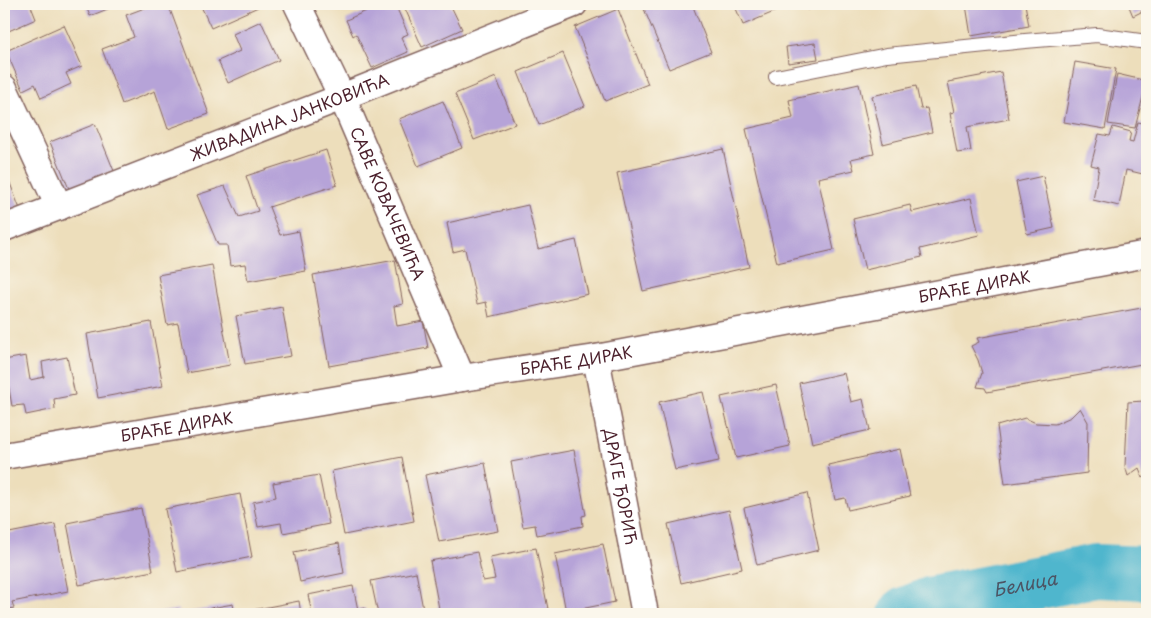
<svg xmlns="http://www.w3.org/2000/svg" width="1151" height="618" viewBox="0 0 1151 618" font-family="'Playpen Sans',sans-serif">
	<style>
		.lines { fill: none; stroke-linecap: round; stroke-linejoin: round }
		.river { stroke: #4fb6cd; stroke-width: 54 }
		.building { fill: #b6a3d8 }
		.lane-casing { stroke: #83625d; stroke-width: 16 }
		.street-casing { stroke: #83625d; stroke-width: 29 }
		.lane { stroke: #fff; stroke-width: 14 }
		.street { stroke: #fff; stroke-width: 26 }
		.labels { text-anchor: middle; stroke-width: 4.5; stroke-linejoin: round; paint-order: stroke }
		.street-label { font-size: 16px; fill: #4a1f2b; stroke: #fbf7ec }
		.water-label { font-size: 18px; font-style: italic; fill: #4c5464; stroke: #fbf7ec }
	</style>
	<rect width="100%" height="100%" fill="#fbf7ec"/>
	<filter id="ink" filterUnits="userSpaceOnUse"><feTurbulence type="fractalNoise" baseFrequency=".02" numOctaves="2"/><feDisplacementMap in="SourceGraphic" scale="10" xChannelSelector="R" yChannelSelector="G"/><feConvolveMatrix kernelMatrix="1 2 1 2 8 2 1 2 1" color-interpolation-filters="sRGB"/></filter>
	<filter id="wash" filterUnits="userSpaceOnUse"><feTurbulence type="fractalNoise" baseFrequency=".0096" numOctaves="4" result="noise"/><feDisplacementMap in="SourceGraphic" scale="20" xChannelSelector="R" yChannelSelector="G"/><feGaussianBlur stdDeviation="1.12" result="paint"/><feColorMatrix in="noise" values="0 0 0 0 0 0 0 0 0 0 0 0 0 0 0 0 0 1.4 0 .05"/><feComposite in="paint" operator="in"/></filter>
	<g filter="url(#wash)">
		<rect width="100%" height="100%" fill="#eddebb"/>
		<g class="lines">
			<!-- river -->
			<path class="river" id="s1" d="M905,614L933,603L1096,571L1147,573"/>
		</g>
		<g id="blocks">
			<!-- building -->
			<path class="building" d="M4,4H30L36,19L4,33Z
				M85,4H120L90,16Z
				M155,4H168L209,114L168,129L155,91L122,104L102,49L134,37L126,15Z
				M200,4H256L258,7L211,28Z
				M382,4H395L408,34L401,37L408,52L372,68L356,34L353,36L346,20Z
				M403,4H450L462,29L422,47Z
				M642,4H692L711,52L669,69Z
				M734,4H793L743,25Z
				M804,4H823L807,10Z
				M973,4H1025L1029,26L971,36L966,5Z
				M1128,4H1147V9L1133,16Z
				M618,9L648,84L605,101L575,27Z
				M261,21L279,60L228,83L218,61L240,51L233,34Z
				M64,25L82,66L66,73L71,84L41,98L35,84L23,90L6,51Z
				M815,43L818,59L788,63L786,47Z
				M563,53L585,106L539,125L518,72Z
				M1075,62L1116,69L1105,129L1064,122Z
				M1001,72L1009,119L967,127L971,151L957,153L950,113L954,112L948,82Z
				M1117,74L1147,81L1135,128L1108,124Z
				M496,77L515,124L474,140L455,94Z
				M859,84L874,154L851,159L854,170L818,178L834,250L777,263L746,129L793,118L789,100Z
				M916,86L921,109L927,108L932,132L883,144L872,96Z
				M443,101L462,148L418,166L399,119Z
				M1138,122L1147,124V175L1126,170L1119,206L1093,200L1099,167L1091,165L1099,134L1110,136L1113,127L1131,132L1129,141L1133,142Z
				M95,124L114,171L69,189L50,142Z
				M723,149L749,267L643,291L617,173Z
				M326,150L337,185L269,207L280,235L299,231L306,271L248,281L245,264L230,266L227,245H218L197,195L225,186L239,217L258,211L246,176Z
				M4,168L20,209L4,216Z
				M1043,176L1054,228L1027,234L1016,182Z
				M971,198L979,235L920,249L922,257L865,270L853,219L910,205L912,212Z
				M528,205L538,249L576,240L588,294L489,317L486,302L477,304L465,249L453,252L447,223Z
				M395,260L403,304L394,306L397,326L423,321L428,348L329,366L313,275Z
				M212,265L230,365L187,373L178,323L167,325L158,275Z
				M282,307L291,356L245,364L236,316Z
				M1147,307V363L987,392L985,388L977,387L982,373L978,360L971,346L979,342L977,338Z
				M151,322L163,386L98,398L87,334Z
				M26,356L30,380L44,377L42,362L67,357L75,395L54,399L55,409L26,415L24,405L12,406L4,360Z
				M844,373L851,402L863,399L870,430L812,443L799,383Z
				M776,385L790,446L736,458L721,397Z
				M703,392L719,461L675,470L659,402Z
				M1144,393L1147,394V475L1143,478L1139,468L1128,476L1125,466L1128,402L1144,401Z
				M1080,408L1088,422L1087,473L1005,484L997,426L1025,418L1036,423L1055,424L1071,417Z
				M900,449L910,496L848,510L845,498L835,500L828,465Z
				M574,450L586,515L582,516L583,526L537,535L535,525L523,527L511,462Z
				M402,457L414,521L344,535L332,471Z
				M485,463L498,531L439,542L425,475Z
				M319,475L329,524L283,533L281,523L258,527L253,502L276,497L273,483Z
				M807,493L819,550L757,565L744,508Z
				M240,494L252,557L177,572L165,509Z
				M141,508L153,571L79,585L67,523Z
				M729,510L742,569L681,583L668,524Z
				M55,524L68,591L12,602L14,608L4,610V534Z
				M339,543L344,573L300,582L294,552Z
				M603,544L615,602L566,612L555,554Z
				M536,548L549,614H440L430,561L477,552L483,581L495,579L490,557Z
				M416,572L424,614H378L371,581Z
				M353,586L358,610L365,608L366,614H312L308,595Z
				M299,601L301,614H248L247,611Z
				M233,604L235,614H183V613Z
				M178,609L179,614H157V613Z"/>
		</g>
	</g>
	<g filter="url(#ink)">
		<use href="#blocks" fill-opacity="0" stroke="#83625d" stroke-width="1"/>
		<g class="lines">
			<!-- lane casing -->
			<g class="lane-casing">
				<path id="lane" d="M776,77L887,55L1025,41L1097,35L1147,42"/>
			</g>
			<!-- street casing -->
			<g class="street-casing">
				<g id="street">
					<path id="s2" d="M297,4L342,97L462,378"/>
					<path d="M4,88L59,207"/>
					<path id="s3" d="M4,228L342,97L574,4"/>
					<path id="s4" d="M596,358L645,614"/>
					<path id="s5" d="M4,456L462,378L596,358L1147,254"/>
				</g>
			</g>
			<!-- lane -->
			<use href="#lane" class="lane"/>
			<!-- street -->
			<use href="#street" class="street"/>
		</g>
	</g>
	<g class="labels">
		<!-- street labels -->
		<g class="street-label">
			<text dy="6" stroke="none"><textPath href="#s3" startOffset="306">ЖИВАДИНА ЈАНКОВИЋА</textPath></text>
			<text dy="6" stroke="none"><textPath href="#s2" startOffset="219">САВЕ КОВАЧЕВИЋА</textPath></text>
			<text dy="6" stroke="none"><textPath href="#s5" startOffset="985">БРАЋЕ ДИРАК</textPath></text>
			<text dy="6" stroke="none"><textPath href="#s5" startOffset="580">БРАЋЕ ДИРАК</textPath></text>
			<text dy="6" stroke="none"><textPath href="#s5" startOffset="175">БРАЋЕ ДИРАК</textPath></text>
			<text dy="6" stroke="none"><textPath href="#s4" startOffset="131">ДРАГЕ ЂОРИЋ</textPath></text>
		</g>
		<!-- water labels -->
		<g class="water-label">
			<text dy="6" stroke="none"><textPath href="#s1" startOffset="124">Белица</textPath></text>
		</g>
	</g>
	<!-- margin -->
	<rect width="1151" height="618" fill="none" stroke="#fbf7ec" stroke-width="20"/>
</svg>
